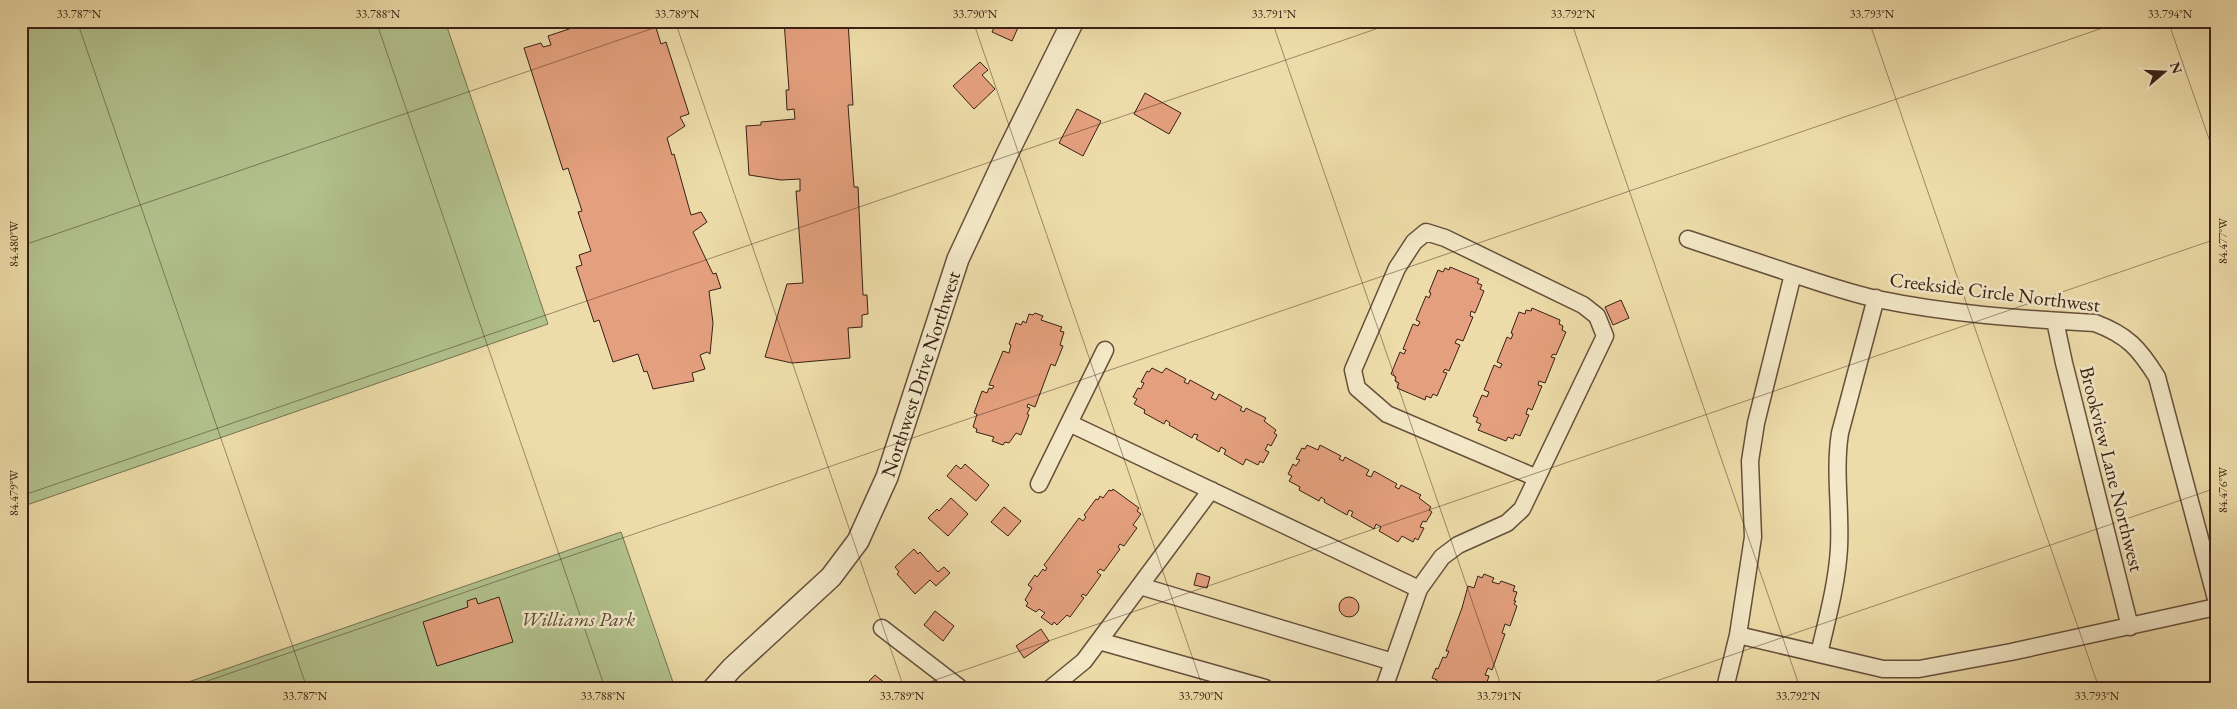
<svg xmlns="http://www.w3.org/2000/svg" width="2237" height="709" viewBox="0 0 2237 709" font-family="'EB Garamond',serif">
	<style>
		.green { fill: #b2c28d; stroke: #767152 }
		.building { fill: #e4a07e; stroke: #392016 }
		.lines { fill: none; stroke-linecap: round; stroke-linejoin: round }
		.minor-casing { stroke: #664f3b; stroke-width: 19 }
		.tertiary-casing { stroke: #664f3b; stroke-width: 24 }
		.minor { stroke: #f3e8c7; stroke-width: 16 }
		.tertiary { stroke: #f3e8c7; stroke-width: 21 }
		.ticks { fill: none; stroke: #392016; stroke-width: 1; stroke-opacity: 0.45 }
		.labels { text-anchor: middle; stroke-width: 5; stroke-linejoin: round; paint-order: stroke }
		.street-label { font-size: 20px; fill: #392016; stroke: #f3e8c7 }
		.park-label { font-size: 20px; font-style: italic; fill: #574834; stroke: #f3e8c7 }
		.neatline { fill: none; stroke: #392016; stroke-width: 2 }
		.ticks-label { font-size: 12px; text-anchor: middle; fill: #392016 }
	</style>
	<rect width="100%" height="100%" fill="#eddca9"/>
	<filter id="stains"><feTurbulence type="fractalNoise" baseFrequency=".004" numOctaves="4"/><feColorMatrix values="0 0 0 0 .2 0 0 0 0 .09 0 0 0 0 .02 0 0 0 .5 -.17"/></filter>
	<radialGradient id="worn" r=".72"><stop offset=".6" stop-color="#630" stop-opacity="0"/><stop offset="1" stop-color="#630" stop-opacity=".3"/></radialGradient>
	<!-- green -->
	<path class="green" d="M21,21H445L548,324L21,507Z
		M621,532L675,688H171Z"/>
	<!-- building -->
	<path class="building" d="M593,21H611L612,25L620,21H654L661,44L666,42L689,114L680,117L685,126L667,138L672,155L674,154L691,215L701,212L707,222L693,232L713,274L716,273L721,288L709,291L713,323L710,354L707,352L700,355L705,369L692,373L694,381L653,389L647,371L644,372L638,354L613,362L599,320L594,322L576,267L582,265L579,255L591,251L578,212L582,211L568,168L563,170L524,48L541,43L543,47L551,45L548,36Z
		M784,21H848L853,105H848L854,187H858L863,295H867L868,314L862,315V327L848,328L850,358L792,363L765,357L787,284L803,283L796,191H800V179L781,180L749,175L746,126L761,125V122L795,119L794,109L787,110L786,90H789Z
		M997,21H1021L1012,41L992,32Z
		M980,62L988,70L982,75L995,89L974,109L953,86Z
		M1145,93L1181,113L1169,134L1134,114Z
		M1077,109L1101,121L1083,156L1059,143Z
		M1450,267L1479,279L1477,283L1482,285L1480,289L1484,291L1475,313L1471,311L1470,316L1473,317L1463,341L1457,339L1455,343L1460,345L1449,371L1445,369L1443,372L1447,373L1437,396L1433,394L1431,398L1426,396L1425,400L1397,388L1399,383L1395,381L1396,377L1391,374L1400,352L1404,354L1406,350L1403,349L1413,324L1418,326L1420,322L1416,320L1426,296L1429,298L1431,293L1429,292L1438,270L1443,272L1445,268L1449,270Z
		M1621,300L1629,318L1613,325L1605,307Z
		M1532,308L1560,320L1559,324L1563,326L1562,330L1566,332L1556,355L1553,354L1551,357L1555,358L1545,383L1539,381L1538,385L1542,386L1532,410L1528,408L1526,414L1529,415L1520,436L1515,434L1513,439L1508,437L1506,441L1478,430L1481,424L1476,422L1478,418L1473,416L1482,395L1487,397L1489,392L1484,390L1494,365L1500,368L1502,364L1497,362L1507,337L1511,339L1513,334L1511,333L1519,312L1525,314L1526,310L1531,311Z
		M1035,313L1043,316L1041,320L1062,327L1060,331L1064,332L1060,345L1063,346L1055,366L1051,364L1035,407L1028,404L1027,407L1030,408L1027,414L1029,415L1021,435L1016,433L1009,443L1005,442L1003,445L992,441L994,437L976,432L977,429L973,427L977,414L974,413L982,391L987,393L989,388L992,389L994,386L989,385L1003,351L1009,353L1011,345L1009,344L1016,323L1021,325L1023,321L1026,323L1029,314L1033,315Z
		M1152,368L1162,373L1166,368L1186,379L1184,382L1188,384L1190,380L1214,393L1211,398L1216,400L1219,394L1242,407L1240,410L1244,412L1246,408L1266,418L1264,421L1276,430L1274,433L1277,435L1271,446L1268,444L1265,450L1269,452L1263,463L1260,461L1258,465L1246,459L1243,465L1224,454L1226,450L1221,447L1219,452L1196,439L1198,435L1194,434L1192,438L1169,425L1170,423L1166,420L1164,424L1144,413L1145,410L1134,404L1137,399L1133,397L1138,388L1141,389L1144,383L1141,382L1147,371L1149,372Z
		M1307,445L1318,450L1320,445L1341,456L1339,459L1343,461L1345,457L1369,470L1366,475L1371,477L1374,471L1397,484L1395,487L1399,489L1401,485L1421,495L1419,498L1431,507L1429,510L1432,512L1426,522L1423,521L1420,527L1424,528L1418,540L1415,538L1413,542L1402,536L1398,542L1379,531L1381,527L1376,524L1374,529L1351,516L1353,512L1349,510L1347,515L1324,502L1325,500L1321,497L1319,501L1299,490L1300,487L1289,481L1292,476L1288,474L1293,464L1296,466L1300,460L1296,459L1302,448L1305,449Z
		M965,464L989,485L976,501L947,476L956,465L961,469Z
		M1113,489L1139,508L1137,511L1141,514L1133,525L1137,528L1124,546L1120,544L1118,547L1120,549L1104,571L1100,569L1097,572L1101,575L1086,596L1083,594L1081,596L1084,598L1070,617L1067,615L1057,625L1054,622L1052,625L1041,617L1045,613L1039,609L1036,612L1026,606L1028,603L1025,600L1032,588L1028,585L1035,575L1037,577L1043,569L1045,571L1047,568L1044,565L1079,518L1083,521L1086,517L1084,515L1096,499L1098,500L1100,496L1103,498L1109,490L1112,491Z
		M951,498L968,514L948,536L928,518L937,509L939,511Z
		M1004,507L1021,521L1008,536L991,522Z
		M914,549L918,554L920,552L938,572L944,567L950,573L936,586L930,580L915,594L897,574L899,572L895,567Z
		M1197,573L1210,577L1207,588L1194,585Z
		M1484,574L1494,578L1492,582L1499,584L1501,581L1515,586L1513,591L1517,592L1514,601H1516L1514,604L1517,606L1510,626L1505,624L1502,633L1505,634L1492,670L1488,668L1485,675L1489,676L1485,688H1435L1437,680L1432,678L1436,668L1438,669L1443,657L1446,658L1449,651H1446L1462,608L1468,586L1474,588L1478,576L1482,578Z
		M499,597L513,642L437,666L423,622L468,607L467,601L476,598L478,604Z
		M1339 607a10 10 0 1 1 20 0a10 10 0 1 1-20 0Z
		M935,611L954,626L943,641L924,625Z
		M1041,629L1049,641L1024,658L1016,646Z
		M875,675L891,688H862Z"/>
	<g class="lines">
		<!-- minor casing -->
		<g class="minor-casing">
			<path id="minor" d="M1688,239L1793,274L1756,423L1750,461L1753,537L1738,635L1725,688
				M1793,274C1821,283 1849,293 1877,299C1949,314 2022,319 2095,323C2127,335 2139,348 2157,377L2216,599
				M2055,321L2064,363L2130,627
				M1069,423L1419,589
				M1039,484L1105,350
				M1140,586L1393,662
				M882,628L960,688
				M1738,635L1883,669H1919L2011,652L2216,607
				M1099,641L1265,688
				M1819,654C1827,619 1837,584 1839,548C1841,509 1834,471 1840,433L1876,298
				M1051,688L1084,661L1211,490
				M1384,688L1419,589L1442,557L1458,545L1507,523L1522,509L1605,336L1597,316L1583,305L1445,238L1426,232L1414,242L1397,268L1353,370L1357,388L1387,414L1537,478
				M2215,688H2216"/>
		</g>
		<!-- tertiary casing -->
		<g class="tertiary-casing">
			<g id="tertiary">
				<path id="s1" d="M714,688L732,668L831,577L858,541L887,477L958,259L1008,152L1073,21"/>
			</g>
		</g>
		<!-- minor -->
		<use href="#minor" class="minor"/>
		<!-- tertiary -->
		<use href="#tertiary" class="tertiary"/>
	</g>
	<!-- ticks -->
	<path class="ticks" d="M77,21L307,688M376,21L605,688M675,21L904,688M973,21L1203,688M1272,21L1502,688M1571,21L1800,688M1869,21L2099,688M2168,21L2216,159M21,246L674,21M21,496L1399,21M187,688L2123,21M912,688L2216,239M1636,688L2216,488"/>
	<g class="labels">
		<!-- street labels -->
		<g class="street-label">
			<text transform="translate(1995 292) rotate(7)" y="7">Creekside Circle Northwest</text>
			<text dy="7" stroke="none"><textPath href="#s1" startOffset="385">Northwest Drive Northwest</textPath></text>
			<text transform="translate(2112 469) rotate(76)" y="7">Brookview Lane Northwest</text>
		</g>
		<!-- park labels -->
		<g class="park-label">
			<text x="578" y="626">Williams Park</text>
		</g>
	</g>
	<!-- margin -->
	<rect width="2237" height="709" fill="none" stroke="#eddca9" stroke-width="55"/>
	<!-- north arrow -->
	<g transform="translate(2164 72) rotate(71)" stroke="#f3e8c7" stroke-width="4" paint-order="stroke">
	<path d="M0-4L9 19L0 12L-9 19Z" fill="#392016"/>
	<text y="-8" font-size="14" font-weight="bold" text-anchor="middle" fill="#392016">N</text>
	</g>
	<rect x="28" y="28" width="2182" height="654" class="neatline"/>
	<g class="ticks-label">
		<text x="79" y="18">33.787°N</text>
		<text x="378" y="18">33.788°N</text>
		<text x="677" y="18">33.789°N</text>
		<text x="975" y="18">33.790°N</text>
		<text x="1274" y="18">33.791°N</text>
		<text x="1573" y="18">33.792°N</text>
		<text x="1872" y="18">33.793°N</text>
		<text x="2170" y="18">33.794°N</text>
		<text transform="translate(2223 241) rotate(-90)" y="4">84.477°W</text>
		<text transform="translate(14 244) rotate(-90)" y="4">84.480°W</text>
		<text transform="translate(2223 490) rotate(-90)" y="4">84.476°W</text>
		<text transform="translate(14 493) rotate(-90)" y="4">84.479°W</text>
		<text x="305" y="700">33.787°N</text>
		<text x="603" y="700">33.788°N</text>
		<text x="902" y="700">33.789°N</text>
		<text x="1201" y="700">33.790°N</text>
		<text x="1499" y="700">33.791°N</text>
		<text x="1798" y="700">33.792°N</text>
		<text x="2097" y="700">33.793°N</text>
	</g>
	<rect width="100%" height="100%" filter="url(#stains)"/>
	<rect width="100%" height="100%" fill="url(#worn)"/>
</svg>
